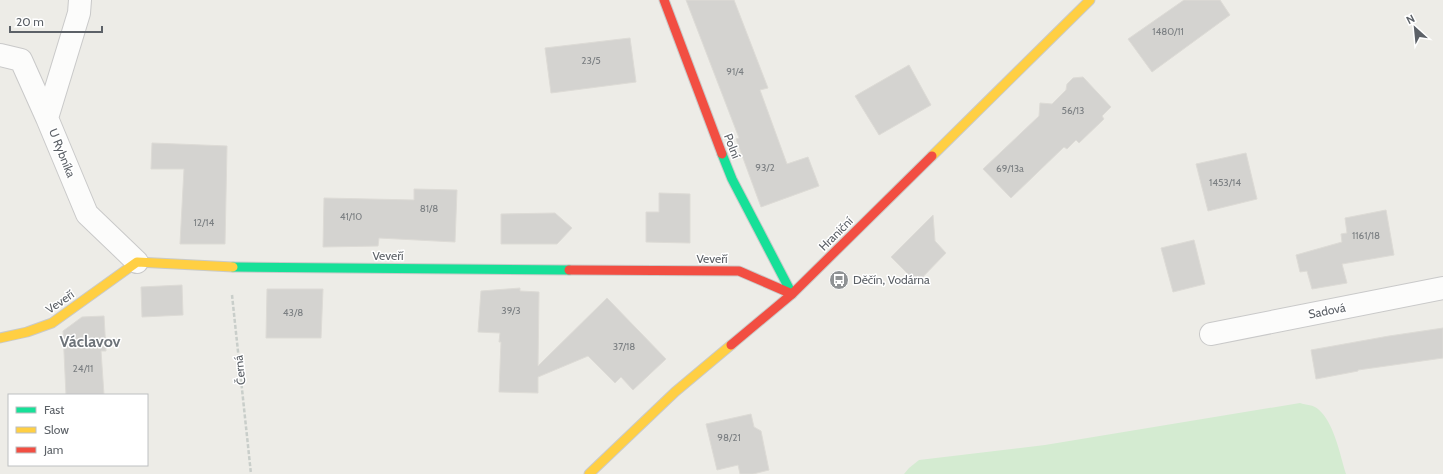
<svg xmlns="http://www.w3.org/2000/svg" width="1443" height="474" viewBox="0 0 1443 474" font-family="Cabin,sans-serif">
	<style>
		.green { fill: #d4ebd1 }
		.building { fill: #d4d3d0; stroke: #dddbd6 }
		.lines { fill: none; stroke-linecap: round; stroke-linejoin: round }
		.street-casing { stroke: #c9c9c9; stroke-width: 24 }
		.fast-casing { stroke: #c9cac9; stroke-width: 11 }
		.slow-casing { stroke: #c9cac9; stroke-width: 11 }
		.jam-casing { stroke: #c9cac9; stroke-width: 11 }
		.path { stroke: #c9ceca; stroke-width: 2.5; stroke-dasharray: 4 2; stroke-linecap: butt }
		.street { stroke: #fcfcfb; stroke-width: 22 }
		.fast { stroke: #16e098; stroke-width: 9 }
		.slow { stroke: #ffcf43; stroke-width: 9 }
		.jam { stroke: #f24e42; stroke-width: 9 }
		.labels { text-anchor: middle; stroke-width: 3; stroke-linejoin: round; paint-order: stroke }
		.number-label { font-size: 10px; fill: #7b7f82 }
		.street-label { font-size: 12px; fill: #5c6167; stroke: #fff }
		.poi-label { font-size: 12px; fill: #5c6167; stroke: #fff; text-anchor: start }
		.district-label { font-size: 16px; font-weight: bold; fill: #6d7379; stroke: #fff }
	</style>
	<rect width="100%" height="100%" fill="#edece7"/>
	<!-- green -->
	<path class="green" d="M1300,403C1306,405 1314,405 1318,409C1334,422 1340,455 1346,474H904L909,468L919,460L1045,445Z"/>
	<!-- building -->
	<path class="building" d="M686,0H734L768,88L760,90L787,164L808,157L819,186L761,207L736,139L739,138Z
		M1184,0H1220L1230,15L1152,72L1128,39Z
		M630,38L636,82L551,93L545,48Z
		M909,65L931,105L879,135L855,96Z
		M1083,77L1111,107L1102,116L1104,119L1079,143L1076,140L1067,149L1064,147L1011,198L983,169L1039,116L1040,103L1052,104L1066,90L1067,84L1073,78Z
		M152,143L227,146L225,244H180L184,169H151Z
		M1246,153L1257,199L1208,211L1196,164Z
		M414,189L457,190L455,242L379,238L378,246L323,247L324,198L414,200Z
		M659,193L690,194V243L646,242V212H659Z
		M1386,210L1394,255L1342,264L1347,283L1312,289L1307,271L1300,272L1296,255L1342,242L1341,234L1347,233L1345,218Z
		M555,213L572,228L557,244H501V214Z
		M933,215L935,241L946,253L917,283L891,257Z
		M1194,240L1205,284L1173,292L1161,248Z
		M182,285L183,315L142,317L141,287Z
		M520,288V291L539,292L538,366L607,298L666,359L633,390L621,377L615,383L588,356L538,377V393L499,392L501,342H499L500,333L478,332L481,291Z
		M267,289H323L321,338H266Z
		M104,316L106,351H101L104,395H66L63,331L82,317Z
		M1443,328V358L1358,370V371L1316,379L1311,350L1389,336Z
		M751,414L754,427L761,431L769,470L753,474H740L738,465L717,470L706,424Z"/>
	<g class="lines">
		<!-- street casing -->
		<g class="street-casing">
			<path id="street" d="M80,0L79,13L47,118L87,214L137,262
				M0,55L21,60L47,118
				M1211,334L1443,288"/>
		</g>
		<!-- fast casing -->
		<g class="fast-casing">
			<path id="fast" d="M722,154L732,179L792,294
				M233,267L569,270"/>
		</g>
		<!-- slow casing -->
		<g class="slow-casing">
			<path id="slow" d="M932,156L1090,0
				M0,338L27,332L52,323L137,262L233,267
				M589,474L675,392L731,345"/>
		</g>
		<!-- jam casing -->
		<g class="jam-casing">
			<path id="jam" d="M664,0L722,154
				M569,270L739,271L792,294
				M731,345L792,294L932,156"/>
		</g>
		<!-- path -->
		<path class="path" d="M232,295L251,474"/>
		<!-- street -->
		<use href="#street" class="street"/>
		<!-- fast -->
		<use href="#fast" class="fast"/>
		<!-- slow -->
		<use href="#slow" class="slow"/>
		<!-- jam -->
		<use href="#jam" class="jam"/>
	</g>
	<!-- icons -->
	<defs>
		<g id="bus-disc" transform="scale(1)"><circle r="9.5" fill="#8f9294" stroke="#fff"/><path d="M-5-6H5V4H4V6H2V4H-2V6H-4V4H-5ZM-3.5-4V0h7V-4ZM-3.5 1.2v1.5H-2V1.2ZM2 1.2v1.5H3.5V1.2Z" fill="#fff"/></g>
	</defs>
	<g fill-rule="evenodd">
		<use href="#bus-disc" x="839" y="280"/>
	</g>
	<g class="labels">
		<!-- number labels -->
		<g class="number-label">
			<text x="1168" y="35">1480/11</text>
			<text x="591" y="64">23/5</text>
			<text x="735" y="75">91/4</text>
			<text x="1073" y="114">56/13</text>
			<text x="765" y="171">93/2</text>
			<text x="1010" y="172">69/13a</text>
			<text x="1225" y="186">1453/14</text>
			<text x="429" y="212">81/8</text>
			<text x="351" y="220">41/10</text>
			<text x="204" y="226">12/14</text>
			<text x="1366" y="239">1161/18</text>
			<text x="511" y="314">39/3</text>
			<text x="293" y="316">43/8</text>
			<text x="624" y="350">37/18</text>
			<text x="83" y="372">24/11</text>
			<text x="729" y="441">98/21</text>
		</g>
		<!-- street labels -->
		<g class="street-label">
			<text transform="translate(732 146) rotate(69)" y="4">Polní</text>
			<text transform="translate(62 153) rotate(68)" y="4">U Rybníka</text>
			<text transform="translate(836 234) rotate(-45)" y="4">Hraniční</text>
			<text x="388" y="260">Veveří</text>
			<text x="712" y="263">Veveří</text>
			<text transform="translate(60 302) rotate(-35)" y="4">Veveří</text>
			<text transform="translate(1327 311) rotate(-11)" y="4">Sadová</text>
			<text transform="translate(240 370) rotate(-96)" y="4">Černá</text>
		</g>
		<!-- poi labels -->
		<g class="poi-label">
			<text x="853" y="284">Děčín, Vodárna</text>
		</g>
		<!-- district labels -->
		<g class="district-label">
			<text x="90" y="347">Václavov</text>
		</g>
	</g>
	<!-- legend -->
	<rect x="8" y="394" width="140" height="72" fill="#ffffff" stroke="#bec0c2"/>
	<rect x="16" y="407" width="20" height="6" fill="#16e098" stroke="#bec0c2"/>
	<text x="44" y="414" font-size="12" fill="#5c6167">Fast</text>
	<rect x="16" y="427" width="20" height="6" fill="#ffcf43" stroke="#bec0c2"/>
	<text x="44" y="434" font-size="12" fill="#5c6167">Slow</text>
	<rect x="16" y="447" width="20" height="6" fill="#f24e42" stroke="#bec0c2"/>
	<text x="44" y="454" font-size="12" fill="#5c6167">Jam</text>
	<!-- north arrow -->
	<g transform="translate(1415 28) rotate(333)" stroke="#ffffff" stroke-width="3" paint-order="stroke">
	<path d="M0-3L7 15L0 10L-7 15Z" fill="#5c6167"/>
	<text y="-6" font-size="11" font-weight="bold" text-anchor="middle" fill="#5c6167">N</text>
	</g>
	<!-- scale -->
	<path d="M10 26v6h92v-6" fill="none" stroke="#5c6167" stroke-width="2"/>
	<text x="16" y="26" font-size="12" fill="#5c6167" stroke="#ffffff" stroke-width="3" paint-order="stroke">20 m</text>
</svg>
